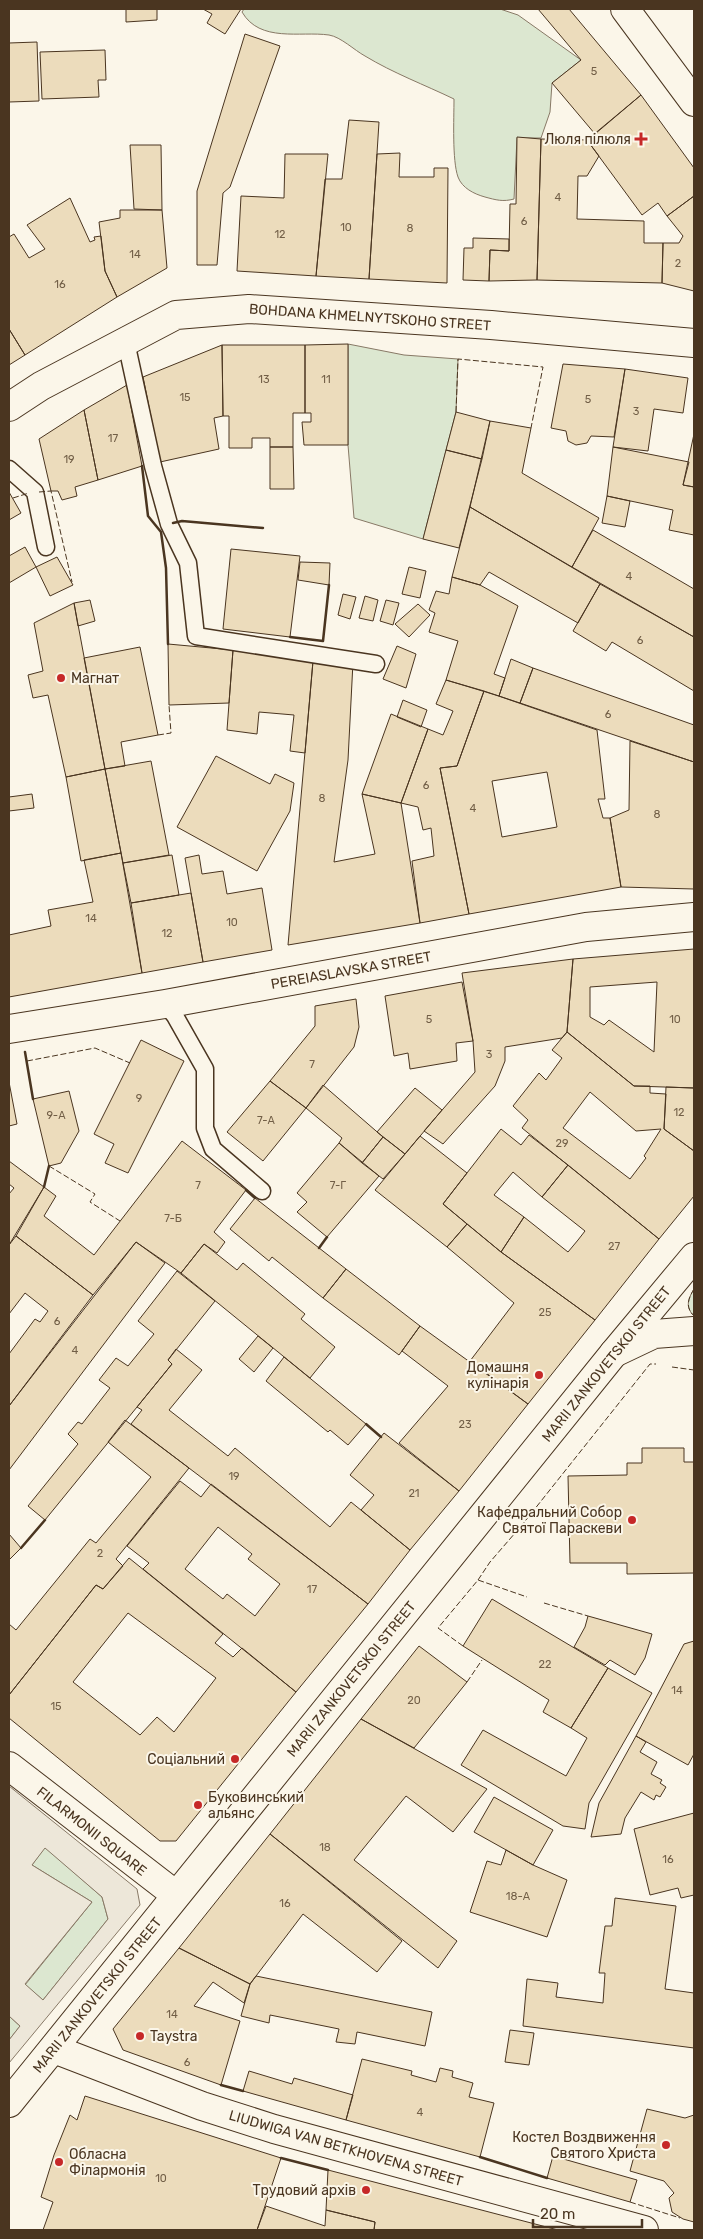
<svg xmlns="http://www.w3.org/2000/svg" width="703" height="2239" viewBox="0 0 703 2239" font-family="Rubik,sans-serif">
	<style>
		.green { fill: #dce7d0; stroke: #887966 }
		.parking { fill: #ede7d9; stroke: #887966; fill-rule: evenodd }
		.building { fill: #ecdcbc; stroke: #4a3520; fill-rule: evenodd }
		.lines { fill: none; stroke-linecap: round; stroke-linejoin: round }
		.service-casing { stroke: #4a3520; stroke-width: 19 }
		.minor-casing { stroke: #4a3520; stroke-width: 30 }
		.primary-casing { stroke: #4a3520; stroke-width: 30 }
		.service { stroke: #fbf6e9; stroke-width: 16 }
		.minor { stroke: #fbf6e9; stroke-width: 28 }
		.primary { stroke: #fbf6e9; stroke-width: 28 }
		.fence { stroke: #4a3520; stroke-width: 1; stroke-dasharray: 6 2.5; stroke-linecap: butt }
		.wall { stroke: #4a3520; stroke-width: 2.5 }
		.poi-dot { fill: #c62828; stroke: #fbf6e9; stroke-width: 2 }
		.labels { text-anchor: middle; stroke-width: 4; stroke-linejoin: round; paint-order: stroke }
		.number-label { font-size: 11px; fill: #725f47 }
		.poi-label { font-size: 14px; fill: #4a3520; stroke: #fbf6e9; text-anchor: end }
		.street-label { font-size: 14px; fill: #4a3520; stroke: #fbf6e9 }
	</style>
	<rect width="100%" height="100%" fill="#fbf6e9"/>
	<!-- green -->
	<path class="green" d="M244,9H500L518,15L581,60L552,83L550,112L541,138H517L514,199C503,202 496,200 485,197C474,194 462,188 458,177C452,160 454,119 454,99C425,85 393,73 365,56C354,50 341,37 329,35C300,31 260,43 242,12Z
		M348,344L404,355L458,359L456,412L423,539L354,518L348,445Z
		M694,1289V1316C685,1307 688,1299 694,1289Z
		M45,1847L102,1897L108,1919L43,2000L25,1985L92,1902L32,1865Z
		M9,2016L20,2026L9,2040Z"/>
	<!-- parking -->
	<path class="parking" d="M9,1786L137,1889L140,1905L9,2063V2040L20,2026L9,2016ZM45,1848L102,1897L108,1919L43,2000L25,1984L92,1902L32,1865Z"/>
	<!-- building -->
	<path class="building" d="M126,9H157V20L126,22Z
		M203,9H241L225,34L207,23L212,14Z
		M538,9H569L641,95L595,134L552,83L581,60Z
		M245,34L280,46L230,187L223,193L217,265H197V191Z
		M37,42L39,101L9,102V43Z
		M105,50L106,80H98L99,97L42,99L40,52Z
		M641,95L694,168V196L667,216L658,203L642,215L587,140Z
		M349,120L379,122L369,279L316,276L325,179H342Z
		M517,137L541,139L537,280L489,281L490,250L509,251L510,204H516Z
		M541,139L587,140L599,156L587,176H578L577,219L644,221V243H663L662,283L537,280Z
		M130,145H161L162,210L134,209Z
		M400,153L399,177H434V168H448L447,283L369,279L377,154Z
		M285,154H328L316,276L237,271L241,196L284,198Z
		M694,196V291L662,283L663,243H679L683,236L667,216Z
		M70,198L90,242L95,240L94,237L101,236L105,271L117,297L25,355L9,329V237L14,234L29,258L45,249L27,225Z
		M120,210H162L167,268L117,297L105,271L99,222L120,218Z
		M473,238L509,239V251L490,250L489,281L463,280L464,248H473Z
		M9,329L25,355L9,365Z
		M348,344V445H304L302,422H311V413H305V345Z
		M222,345L223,416L214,418L219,449L160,462L143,377Z
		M222,345H305V413H293V447H270V438H252V448H229V416H223Z
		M563,364L625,369L614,437L591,436L587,443L576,445L568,441L566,431L551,428Z
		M625,369L688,378L683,413L654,409L648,451L613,447Z
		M127,385L142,466L98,480L84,410Z
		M84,410L98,480L75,487L77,496L62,500L58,491H51L39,439Z
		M456,412L490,421L482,459L446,450Z
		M490,421L531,428L522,473L599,518L572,567L470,507Z
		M694,434V487L683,485Z
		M270,447H293L294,489H270Z
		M613,447L689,462L683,485L694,487V535L669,530L673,510L607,496Z
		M446,450L482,459L459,548L423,539Z
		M9,492L21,513L9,520Z
		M607,496L630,501L625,527L602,523Z
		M470,507L600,584L578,623L489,572L480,585L452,577Z
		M593,530L694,589V637L572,567Z
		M25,547L36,567L9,583V556Z
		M231,549L300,556L290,637L223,629Z
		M57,557L73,585L50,596L36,567Z
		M300,562L330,563L329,585L298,580Z
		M409,567L426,571L420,598L402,594Z
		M452,577L480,585L518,606L494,674L505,678L499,696L446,680L458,641L429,632L435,613L429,610L436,591L449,594Z
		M600,584L694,637V691L612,642L606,651L573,631Z
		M343,594L356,597L350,619L338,615Z
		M365,596L378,600L373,621L359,618Z
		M90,600L95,621L78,626L74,603Z
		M386,600L399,603L393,625L380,621Z
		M74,603L105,769L66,777L48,695L33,698L28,675L43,671L34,623Z
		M418,604L430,615L409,637L395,624Z
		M168,644L233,650L229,703L169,705Z
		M397,646L416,654L406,688L383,679Z
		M140,647L158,735L121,742L125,766L105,769L84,658Z
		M233,650L313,661L305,753L290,751L294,715L259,712L257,734L227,730Z
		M511,659L533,668L520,703L499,696Z
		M313,661L353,662L348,760L334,862L375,854L362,794L401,803L420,923L288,945Z
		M533,668L694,725V762L520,703Z
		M446,680L484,691L457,766L440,768L469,914L420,923L412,861L434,856L431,828L423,830L418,807L401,803L428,729L443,735L453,711L436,704Z
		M484,691L597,730L605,799H598L603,818H610L621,887L469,914L440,768L457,766ZM547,772L557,827L502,837L492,781Z
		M403,700L427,710L421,727L397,717Z
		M391,714L428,729L401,803L362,794Z
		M630,741L694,762V889L621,887L610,818L629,810Z
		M216,756L270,784L275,774L294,783L290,811L257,871L177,827Z
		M151,761L169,855L123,863L105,769Z
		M105,769L121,853L81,861L66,777Z
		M32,794L34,808L9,811V797Z
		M121,853L142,973L9,997V935L51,926L48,910L93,902L84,860Z
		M172,855L179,895L131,903L123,863Z
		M199,855L202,874L223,871L227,894L262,888L272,950L203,962L185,858Z
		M191,893L203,962L142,973L131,903Z
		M694,949V1088L634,1086L567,1032L573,959ZM657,982L654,1052L609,1020L604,1025L590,1017V987Z
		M573,959L567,1032L562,1038L505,1047V1061L495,1086L443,1144L424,1131L475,1072L473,1041L462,973Z
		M462,982L473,1041L456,1043L457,1061L410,1069L408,1053L394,1056L385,996Z
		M356,999L359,1027L354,1047L306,1108L270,1081L315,1026V1006Z
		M567,1032L634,1086H650V1093L666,1094L664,1129L694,1151V1196L659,1239L522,1128L528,1120L513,1106L539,1073L546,1080L562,1058L552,1050ZM590,1092L636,1131L661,1129L644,1156L646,1158L630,1179L563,1128Z
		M141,1040L184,1061L128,1173L105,1163L114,1144L94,1134Z
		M270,1081L306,1108L263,1161L227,1132Z
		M9,1082L17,1124L9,1126Z
		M323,1085L383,1137L362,1163L339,1143L342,1138L306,1108Z
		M666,1087L694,1088V1151L664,1129Z
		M415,1088L442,1110L405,1154L377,1132Z
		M69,1091L79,1131L61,1163L49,1166L33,1099Z
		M501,1129L521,1145L529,1135L568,1165L542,1197L513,1172L494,1195L524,1217L501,1252L443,1204Z
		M420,1136L467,1173L443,1204L467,1224L447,1247L375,1190Z
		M383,1137L405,1154L383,1179L362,1163Z
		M182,1141L246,1190L214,1232L225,1242L217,1253L204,1244L181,1273L136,1242L93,1295L16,1236L44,1187L56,1196L44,1216L94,1255Z
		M339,1143L379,1176L327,1237L297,1212L307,1202L297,1193Z
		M9,1161L44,1187L9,1245V1194L14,1188L9,1184Z
		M568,1165L659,1239L595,1320L501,1252L524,1217L568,1252L578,1240L585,1231L542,1197Z
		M255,1198L346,1269L323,1298L272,1257L269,1261L230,1229Z
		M467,1224L501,1252L595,1320L528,1404L470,1361L514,1303L447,1247Z
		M16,1236L93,1295L9,1406V1354L35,1319L40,1322L48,1311L25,1293L9,1314V1245Z
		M136,1242L165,1263L9,1470V1406Z
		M204,1244L237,1270L243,1263L305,1314L301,1319L335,1347L310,1378L181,1273Z
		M346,1269L420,1326L399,1355L323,1298Z
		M177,1271L215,1301L168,1360L172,1364L45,1520L28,1506L78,1444L68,1434L78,1422L82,1424L110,1388L99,1380L116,1358L128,1366L154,1334L138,1321Z
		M420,1326L528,1404L459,1491L399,1443L448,1386L402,1351Z
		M258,1336L273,1348L254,1372L239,1359Z
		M176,1349L202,1370L169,1410L228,1456L235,1448L330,1527L351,1502L410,1550L368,1604L131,1424L142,1410L137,1407L172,1364L168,1360Z
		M284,1357L366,1424L348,1445L330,1430L328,1432L266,1381Z
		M125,1420L189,1468L116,1559L123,1566L103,1589L96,1585L9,1695V1624L16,1630L90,1539L96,1543L151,1477L108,1442Z
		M384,1433L459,1491L410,1550L361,1510L374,1495L350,1475Z
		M642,1448H684V1462H694V1573L627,1574V1563H570L568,1476L627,1475V1463H642Z
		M180,1481L201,1497L211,1484L368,1604L296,1692L143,1569L149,1563L127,1546ZM218,1527L252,1554L248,1559L280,1584L255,1616L227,1594L223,1599L185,1569Z
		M9,1534L21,1548L9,1560Z
		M129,1558L223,1634L215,1643L233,1657L242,1648L296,1692L176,1841H160L9,1718V1695L96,1585L103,1589ZM128,1613L216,1678L174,1732L157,1717L140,1735L73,1682Z
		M492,1599L608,1668L571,1728L543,1712L549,1700L463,1646Z
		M588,1616L652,1634L645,1658L635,1675L610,1660L605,1665L574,1647L585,1627Z
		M694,1641V1754L688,1765L636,1736L684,1644Z
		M419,1646L467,1682L414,1748L361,1719Z
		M608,1668L652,1693L589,1803L585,1829L563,1826L461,1765L483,1730L566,1776L587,1738L571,1728Z
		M361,1719L487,1789L453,1832L406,1796L354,1860L457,1941L438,1968L270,1834Z
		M636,1736L646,1742L640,1752L657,1762L651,1774L662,1780L660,1783L666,1787L660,1797L656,1795L654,1800L641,1792L625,1818L621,1834L591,1837L599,1803Z
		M494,1797L553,1830L533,1865L474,1832Z
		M694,1813V1895L681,1898L678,1888L650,1895L634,1829Z
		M270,1834L402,1941L377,1972L303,1914L250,1984L179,1948Z
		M506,1850L533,1865L567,1880L547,1937L470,1912L487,1861L501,1865Z
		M615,1898L676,1906L665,1989L694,1993V2048L523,2026L527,1979L558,1983L556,1997L603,2003L605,1973H599L605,1926H612Z
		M179,1948L250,1984L244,2003L213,1982L194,2006L240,2021L221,2085L123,2050L113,2029Z
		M256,1976L432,2012L425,2046L357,2032L355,2044L336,2042L339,2029L270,2015L269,2023L241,2016L250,1984Z
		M510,2030L534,2033L529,2065L505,2062Z
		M362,2059L412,2071L411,2075L436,2082L440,2068L453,2071L452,2077L473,2083L469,2097L494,2103L480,2157L346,2120Z
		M249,2071L292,2084L294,2078L353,2095L346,2120L243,2091Z
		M85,2096L281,2158L257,2230H43L53,2202L41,2197L54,2155L70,2115L77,2120Z
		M647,2109L685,2118L694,2115V2222L683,2219L672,2212L669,2198L674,2193L664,2181L630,2171Z
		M553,2156L637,2180L630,2202L547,2178Z
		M328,2170L558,2230H374L375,2222L326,2210Z
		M266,2206L325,2226L326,2210L375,2222L374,2230H257Z"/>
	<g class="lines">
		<!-- service casing -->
		<g class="service-casing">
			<path id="service" d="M126,342L153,466L169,524L188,563L196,636L376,664
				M9,469L35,492L46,547
				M165,1004L175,1016L205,1069V1128L213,1149L262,1191"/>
		</g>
		<!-- minor casing -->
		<g class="minor-casing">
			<path id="minor" d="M9,407L41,386L176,315L249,309L491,325L694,343
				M9,1029L165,1004L586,927L694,917
				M9,1766L176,1895
				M54,2049L202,2106L274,2129L644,2230
				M9,2103L614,1353L694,1257"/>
		</g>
		<!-- primary casing -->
		<g class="primary-casing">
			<path id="primary" d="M625,9L694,102
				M614,1353L654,1334L694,1331"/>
		</g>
		<!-- service -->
		<use href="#service" class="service"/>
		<!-- minor -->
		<use href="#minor" class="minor"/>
		<!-- primary -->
		<use href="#primary" class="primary"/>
		<!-- fence -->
		<path class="fence" d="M456,412L458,359L543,367L531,428
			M39,492L51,491L72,582
			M13,498L29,493
			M158,735L171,733L169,705
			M27,1061L95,1048L130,1063
			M49,1166L95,1194L90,1202L120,1221
			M694,1289C688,1299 685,1307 694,1316
			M672,1367L694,1370
			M478,1580L490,1562L522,1525L650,1364H656
			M544,1603L588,1616
			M463,1646L438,1628L478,1580L527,1597
			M467,1682L482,1660
			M630,2202L680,2218"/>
		<!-- wall -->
		<path class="wall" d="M142,466L148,516L161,532L166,568L168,644
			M173,523L182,521L263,528
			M290,637L323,641L329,585
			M25,1052L33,1099
			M44,1187L49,1166
			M246,1190L255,1198
			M319,1248L327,1237
			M366,1424L381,1437
			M21,1548L45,1520
			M221,2085L243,2091
			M480,2157L547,2178
			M281,2158L328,2170"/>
	</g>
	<!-- markers -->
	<g class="poi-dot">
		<path d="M638.5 131.5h5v5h5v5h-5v5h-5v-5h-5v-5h5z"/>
		<circle cx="61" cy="678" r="5"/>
		<circle cx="539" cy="1375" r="5"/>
		<circle cx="632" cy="1520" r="5"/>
		<circle cx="235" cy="1759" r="5"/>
		<circle cx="198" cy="1805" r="5"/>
		<circle cx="140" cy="2036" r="5"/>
		<circle cx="666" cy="2145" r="5"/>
		<circle cx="59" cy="2162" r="5"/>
		<circle cx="366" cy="2190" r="5"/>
	</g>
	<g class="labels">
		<!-- number labels -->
		<g class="number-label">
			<text x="594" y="75">5</text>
			<text x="558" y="201">4</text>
			<text x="524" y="225">6</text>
			<text x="346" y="231">10</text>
			<text x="410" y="232">8</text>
			<text x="280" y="238">12</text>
			<text x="135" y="258">14</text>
			<text x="678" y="267">2</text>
			<text x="60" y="288">16</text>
			<text x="264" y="383">13</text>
			<text x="326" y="383">11</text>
			<text x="185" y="401">15</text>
			<text x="588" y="403">5</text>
			<text x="636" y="415">3</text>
			<text x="113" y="442">17</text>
			<text x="69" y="463">19</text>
			<text x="629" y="580">4</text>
			<text x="640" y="644">6</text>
			<text x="608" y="718">6</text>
			<text x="426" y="789">6</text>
			<text x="322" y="802">8</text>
			<text x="473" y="812">4</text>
			<text x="657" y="818">8</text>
			<text x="91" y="922">14</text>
			<text x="232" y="926">10</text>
			<text x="167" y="937">12</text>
			<text x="429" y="1023">5</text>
			<text x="675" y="1023">10</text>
			<text x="489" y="1058">3</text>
			<text x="312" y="1068">7</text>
			<text x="139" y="1102">9</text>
			<text x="679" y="1116">12</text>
			<text x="56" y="1119">9-А</text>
			<text x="266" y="1124">7-А</text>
			<text x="562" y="1147">29</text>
			<text x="198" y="1189">7</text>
			<text x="338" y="1189">7-Г</text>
			<text x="173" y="1222">7-Б</text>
			<text x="614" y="1250">27</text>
			<text x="545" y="1316">25</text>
			<text x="57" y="1325">6</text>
			<text x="75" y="1354">4</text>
			<text x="465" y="1428">23</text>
			<text x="234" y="1480">19</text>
			<text x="414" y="1497">21</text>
			<text x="100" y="1557">2</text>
			<text x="312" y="1593">17</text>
			<text x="545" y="1668">22</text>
			<text x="677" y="1694">14</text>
			<text x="414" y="1704">20</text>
			<text x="56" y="1710">15</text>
			<text x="325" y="1851">18</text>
			<text x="668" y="1863">16</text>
			<text x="518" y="1900">18-А</text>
			<text x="285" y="1907">16</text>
			<text x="172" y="2018">14</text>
			<text x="187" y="2066">6</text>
			<text x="420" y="2116">4</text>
			<text x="161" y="2182">10</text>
		</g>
		<!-- poi labels -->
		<g class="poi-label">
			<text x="631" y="144">Люля пілюля</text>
			<text x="71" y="683" text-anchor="start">Магнат</text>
			<text x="529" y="1372">Домашня<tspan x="529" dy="16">кулінарія</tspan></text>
			<text x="622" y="1517">Кафедральний Собор<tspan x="622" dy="16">Святої Параскеви</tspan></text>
			<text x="225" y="1764">Соціальний</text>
			<text x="208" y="1802" text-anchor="start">Буковинський<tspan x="208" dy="16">альянс</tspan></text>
			<text x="150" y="2041" text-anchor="start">Taystra</text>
			<text x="656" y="2142">Костел Воздвиження<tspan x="656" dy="16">Святого Христа</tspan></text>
			<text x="69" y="2159" text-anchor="start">Обласна<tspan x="69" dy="16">Філармонія</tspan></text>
			<text x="356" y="2195">Трудовий архів</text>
		</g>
		<!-- street labels -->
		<g class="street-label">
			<text transform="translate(370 317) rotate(4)" y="5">BOHDANA KHMELNYTSKOHO STREET</text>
			<text transform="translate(351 970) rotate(-10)" y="5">PEREIASLAVSKA STREET</text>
			<text transform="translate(606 1364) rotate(-51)" y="5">MARII ZANKOVETSKOI STREET</text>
			<text transform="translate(351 1679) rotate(-51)" y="5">MARII ZANKOVETSKOI STREET</text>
			<text transform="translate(92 1831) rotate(38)" y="5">FILARMONII SQUARE</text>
			<text transform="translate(97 1995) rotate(-51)" y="5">MARII ZANKOVETSKOI STREET</text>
			<text transform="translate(346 2148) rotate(16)" y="5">LIUDWIGA VAN BETKHOVENA STREET</text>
		</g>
	</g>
	<!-- border -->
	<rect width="703" height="2239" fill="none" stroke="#4a3520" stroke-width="20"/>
	<!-- scale -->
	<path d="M533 2219v8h109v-8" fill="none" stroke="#4a3520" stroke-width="2.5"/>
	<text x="540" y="2219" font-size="15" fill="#4a3520" stroke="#fbf6e9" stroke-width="4" paint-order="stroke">20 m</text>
</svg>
